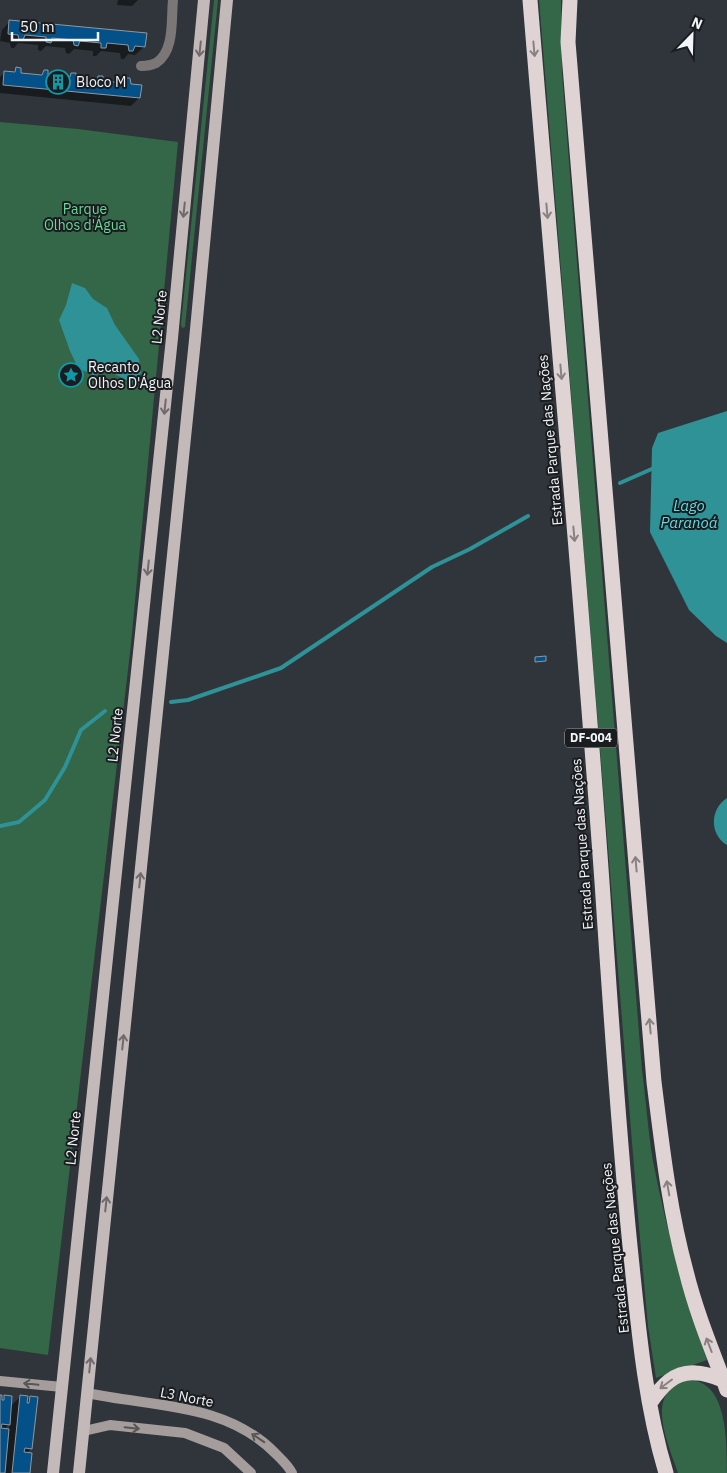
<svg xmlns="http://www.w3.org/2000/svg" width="727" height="1473" viewBox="0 0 727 1473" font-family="'IBM Plex Sans',sans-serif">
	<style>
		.green { fill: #346648 }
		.water { fill: #2e9297 }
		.shadow { fill: #0007; fill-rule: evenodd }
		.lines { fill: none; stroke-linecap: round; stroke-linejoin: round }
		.stream { stroke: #2e9297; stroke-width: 4 }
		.building { fill: #035188; stroke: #90979e }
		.street { stroke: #7c7777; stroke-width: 10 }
		.secondary { stroke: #a59d9c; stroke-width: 10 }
		.primary { stroke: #c4b9b9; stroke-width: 12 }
		.highway { stroke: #e0d3d3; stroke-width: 15 }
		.oneway { stroke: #6f6a6c }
		.oneway2 { stroke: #878182 }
		.oneway3 { stroke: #595657 }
		.labels { text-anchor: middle; stroke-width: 4; stroke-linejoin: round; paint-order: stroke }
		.shield { fill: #1a1c1f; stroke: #b0b4b8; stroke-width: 1 }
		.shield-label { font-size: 12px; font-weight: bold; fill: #f1f5f9 }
		.poi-label { font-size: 14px; fill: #f1f5f9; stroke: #1a1c1f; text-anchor: start }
		.park-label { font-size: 14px; fill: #67da98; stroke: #1a1c1f }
		.street-label { font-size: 14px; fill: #f1f5f9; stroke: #1a1c1f }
		.water-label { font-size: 15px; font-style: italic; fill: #5bdde4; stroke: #1a1c1f }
	</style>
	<rect width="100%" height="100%" fill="#2f353b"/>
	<!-- green -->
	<path class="green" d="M214,0H218L185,327L182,328L181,324Z
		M539,0H561L562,73L571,188L642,1070C646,1100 648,1131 653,1161C666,1229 685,1295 707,1360L656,1378L648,1326L638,1216Z
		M0,122L78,129L178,142L131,644L48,1355L0,1348Z
		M690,1380C727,1382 727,1440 727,1473H678C668,1443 642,1389 690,1380Z"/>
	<!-- water -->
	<path class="water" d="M72,283L85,288L93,299L107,308L115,325L139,359L141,373L135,384L110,372L93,375L78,368L70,351L59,320L66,305Z
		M727,411V643L716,636L689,610L650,532L652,448L658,433Z
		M727,798V845C709,834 710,809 727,798Z"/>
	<!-- shadow -->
	<path class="shadow" d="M118,0H138L132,6L117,5Z
		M10,21L144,47L135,55L128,54L124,59H121L120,53L101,51L96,56H93V51L74,49L69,54L66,53L65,48L46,46L41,51L38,50V45L18,43L14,48H11L10,43L0,41L2,30Z
		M17,68L20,74L39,76L44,71L47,77L67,78L72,74L75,79L94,81L99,77L102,82L122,84L126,79L130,85L140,86L139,98L131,106L0,93V77L5,72L12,73Z
		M0,1396L1,1400L5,1396L10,1407L20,1397L26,1402L30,1398L31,1448L26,1454L29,1473H0ZM10,1423L9,1430H3Z"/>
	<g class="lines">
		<!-- stream -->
		<path class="stream" d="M620,483L654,468
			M171,702L188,700L281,668L432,567L470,549L528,516
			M0,826L19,822L45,800L65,767L81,730L105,711"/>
	</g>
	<!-- building -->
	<path class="building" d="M9,20L147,33L145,47L135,46L133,51H129L128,45L107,43L106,48H101V43L80,41L78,46L74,45L73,40L52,38L51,43L46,42V37L25,35L23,40H19L18,35L8,34Z
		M16,67L21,68V73L42,75L44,70H48V76L70,77L71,73H76V78L97,80L98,76H103V81L124,83L126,78H130L131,84L142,85L140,98L3,85L4,71L15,72Z
		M546,656V661L535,662V657Z
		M0,1395H2V1400H4V1395L12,1396L10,1425L2,1424L1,1428L9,1429L5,1473H0Z
		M20,1395L28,1396L27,1403H29L30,1396L38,1397L32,1449L25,1448L24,1452L32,1453L30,1473H12Z"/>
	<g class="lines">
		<!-- street -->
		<path class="street" d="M141,66C146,66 152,65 156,63C175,51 171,19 173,0"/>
		<!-- secondary -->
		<path class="secondary" d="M0,1381L62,1387
			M87,1393C152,1407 225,1402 275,1453C281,1459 288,1465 292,1473
			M84,1431L110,1425L185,1433L224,1448L251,1473"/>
		<!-- primary -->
		<path class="primary" d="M53,1473L172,338L204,0
			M79,1473L195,340L227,0"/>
		<!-- highway -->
		<path class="highway" d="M530,0C554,294 581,588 602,882C610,1004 618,1125 630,1246C638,1322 644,1400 666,1473
			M570,0L568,42L654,1082C662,1145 669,1209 686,1271C696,1312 712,1350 727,1390
			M650,1403C661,1387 674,1371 696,1373C705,1373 715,1377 723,1380"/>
	</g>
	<!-- one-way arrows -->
	<defs><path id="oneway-shaft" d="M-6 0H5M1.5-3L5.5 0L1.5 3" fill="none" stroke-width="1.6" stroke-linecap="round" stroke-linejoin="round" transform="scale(1.25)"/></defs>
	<g class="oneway">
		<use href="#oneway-shaft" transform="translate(200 49) rotate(96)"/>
		<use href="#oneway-shaft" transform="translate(184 210) rotate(96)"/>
		<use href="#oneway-shaft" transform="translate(165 407) rotate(96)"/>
		<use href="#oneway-shaft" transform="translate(148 568) rotate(96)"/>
		<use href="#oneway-shaft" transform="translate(140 880) rotate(-84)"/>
		<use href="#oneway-shaft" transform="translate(123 1042) rotate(-84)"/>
		<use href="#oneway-shaft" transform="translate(106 1204) rotate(-84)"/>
		<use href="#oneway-shaft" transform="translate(90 1365) rotate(-84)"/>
	</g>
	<g class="oneway2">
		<use href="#oneway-shaft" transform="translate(534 49) rotate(85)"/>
		<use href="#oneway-shaft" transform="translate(547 211) rotate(85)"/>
		<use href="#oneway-shaft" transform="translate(561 372) rotate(85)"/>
		<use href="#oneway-shaft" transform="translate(574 534) rotate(85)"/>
		<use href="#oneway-shaft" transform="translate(636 864) rotate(-95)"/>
		<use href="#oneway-shaft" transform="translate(650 1026) rotate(-95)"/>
		<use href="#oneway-shaft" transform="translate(668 1188) rotate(-100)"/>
		<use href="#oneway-shaft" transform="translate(709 1345) rotate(-111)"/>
		<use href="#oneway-shaft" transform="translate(666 1384) rotate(143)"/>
	</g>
	<g class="oneway3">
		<use href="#oneway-shaft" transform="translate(31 1384) rotate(-174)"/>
		<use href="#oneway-shaft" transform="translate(132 1428) rotate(6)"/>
		<use href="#oneway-shaft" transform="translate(258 1438) rotate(-146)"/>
	</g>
	<!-- icons -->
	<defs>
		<g id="building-ring" transform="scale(1.25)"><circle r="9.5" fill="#1a1c1f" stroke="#0f9aa8" stroke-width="1.5"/><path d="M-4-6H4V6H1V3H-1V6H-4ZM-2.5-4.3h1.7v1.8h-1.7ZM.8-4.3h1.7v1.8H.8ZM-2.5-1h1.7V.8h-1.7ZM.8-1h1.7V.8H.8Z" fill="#0f9aa8"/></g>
		<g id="sight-ring" transform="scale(1.25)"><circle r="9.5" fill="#1a1c1f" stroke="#0f9aa8" stroke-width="1.5"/><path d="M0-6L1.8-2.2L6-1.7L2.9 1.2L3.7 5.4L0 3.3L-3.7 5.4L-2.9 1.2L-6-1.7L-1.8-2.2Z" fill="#0f9aa8"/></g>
	</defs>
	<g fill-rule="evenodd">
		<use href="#building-ring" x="58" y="82"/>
		<use href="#sight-ring" x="71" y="375"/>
	</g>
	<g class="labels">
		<!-- shield labels -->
		<rect class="shield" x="565" y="728.5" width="52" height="19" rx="4"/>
		<g class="shield-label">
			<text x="591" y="742">DF-004</text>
		</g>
		<!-- poi labels -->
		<g class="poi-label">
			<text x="76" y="87">Bloco M</text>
			<text x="88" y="372">Recanto<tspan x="88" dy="16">Olhos D'Água</tspan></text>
		</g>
		<!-- park labels -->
		<g class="park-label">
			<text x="85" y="214">Parque<tspan x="85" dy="16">Olhos d'Água</tspan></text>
		</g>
		<!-- street labels -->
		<g class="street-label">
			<text transform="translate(159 317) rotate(-84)" y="5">L2 Norte</text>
			<text transform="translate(550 440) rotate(-95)" y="5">Estrada Parque das Nações</text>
			<text transform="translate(115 735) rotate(-84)" y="5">L2 Norte</text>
			<text transform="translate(582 844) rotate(-94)" y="5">Estrada Parque das Nações</text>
			<text transform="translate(73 1138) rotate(-84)" y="5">L2 Norte</text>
			<text transform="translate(615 1248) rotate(-96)" y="5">Estrada Parque das Nações</text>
			<text transform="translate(187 1397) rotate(11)" y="5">L3 Norte</text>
		</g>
		<!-- water labels -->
		<g class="water-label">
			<text x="689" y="511">Lago<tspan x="689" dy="17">Paranoá</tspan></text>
		</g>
	</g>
	<!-- north arrow -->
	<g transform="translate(692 35) rotate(23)" stroke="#1a1c1f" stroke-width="4" paint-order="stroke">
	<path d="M0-4L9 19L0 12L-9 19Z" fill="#f1f5f9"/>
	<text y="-8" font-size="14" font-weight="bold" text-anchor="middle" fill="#f1f5f9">N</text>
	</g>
	<!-- scale -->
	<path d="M12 32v8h86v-8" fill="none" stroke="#f1f5f9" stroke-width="2.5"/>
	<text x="20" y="32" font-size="15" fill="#f1f5f9" stroke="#1a1c1f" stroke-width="4" paint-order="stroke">50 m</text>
</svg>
